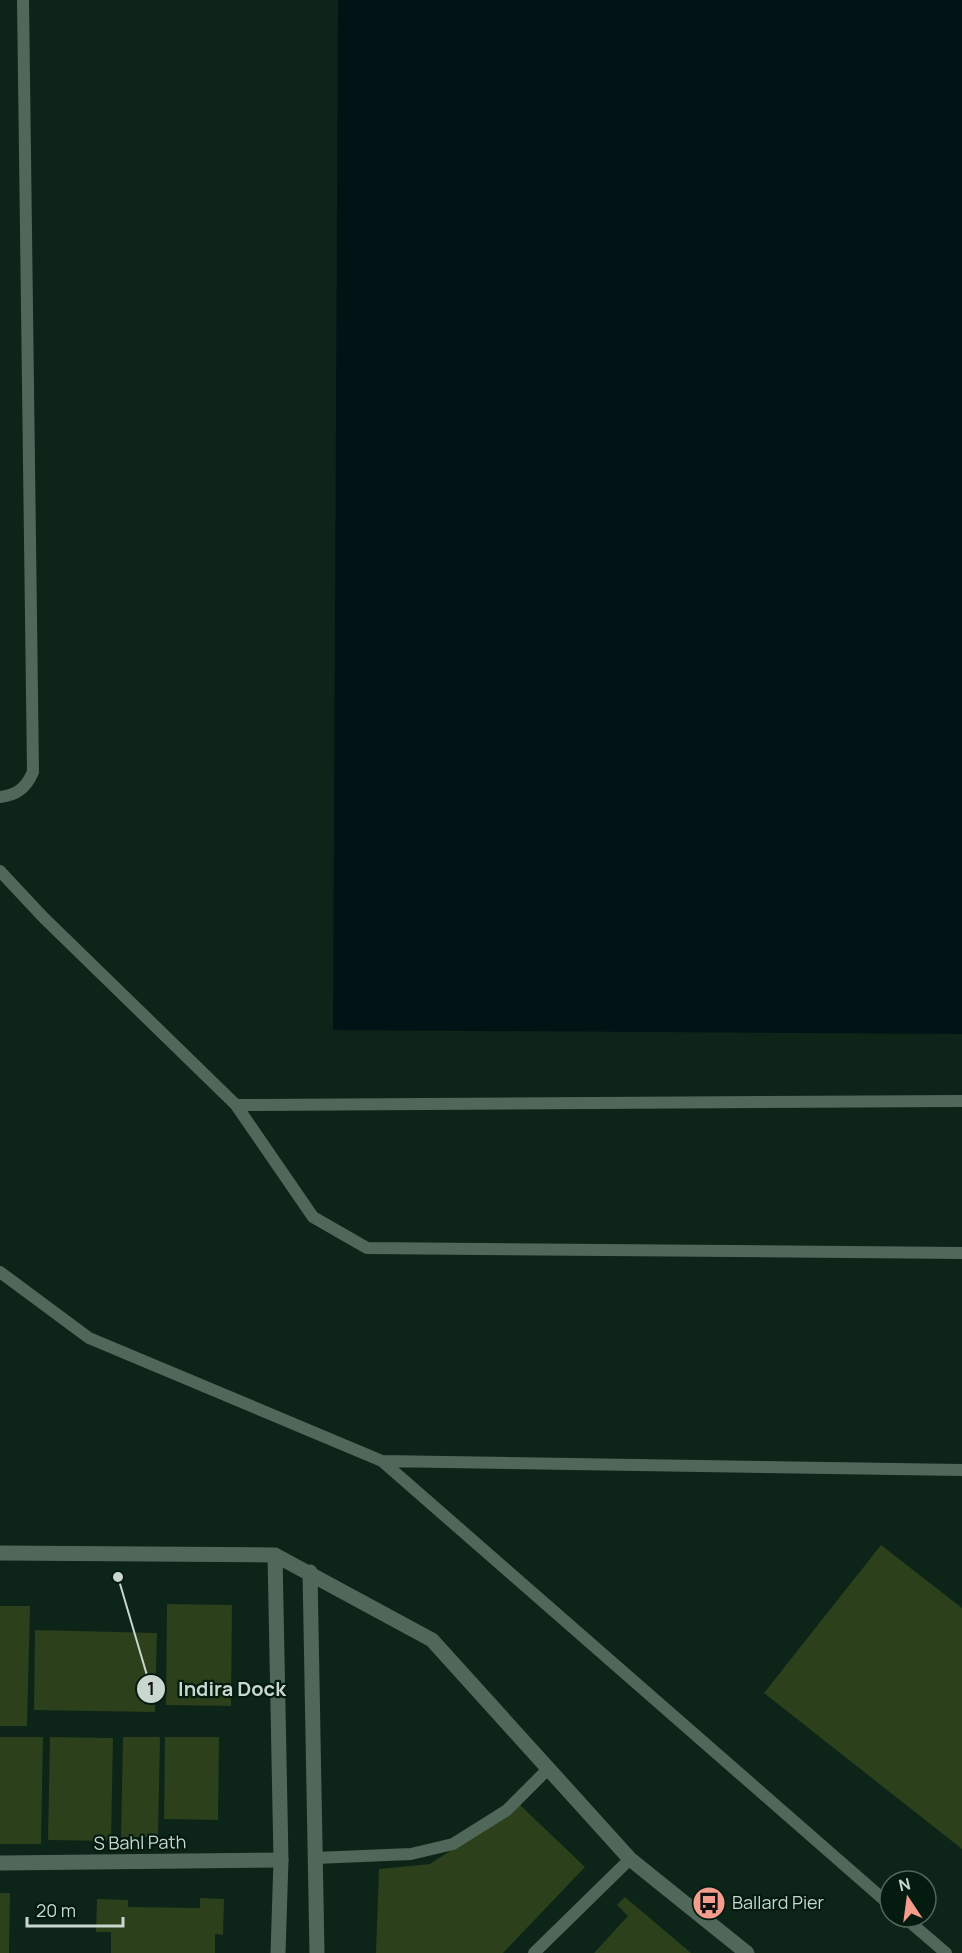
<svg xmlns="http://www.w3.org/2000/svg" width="962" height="1953" viewBox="0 0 962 1953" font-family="Manrope,sans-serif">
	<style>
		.water { fill: #021316 }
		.building { fill: #2b401b }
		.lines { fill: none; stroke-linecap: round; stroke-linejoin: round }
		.service { stroke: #4f6859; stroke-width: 12 }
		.minor { stroke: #4f6859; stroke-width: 15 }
		.tertiary { stroke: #4f6859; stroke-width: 15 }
		.labels { text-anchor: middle; stroke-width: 4.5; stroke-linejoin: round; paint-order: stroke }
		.street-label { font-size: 18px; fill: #c9d7ce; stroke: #041b0f }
		.poi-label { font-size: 18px; fill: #c9d7ce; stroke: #041b0f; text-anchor: start }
		.leader { fill: none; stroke: #c9d7ce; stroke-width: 2 }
		.callout-dot { fill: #c9d7ce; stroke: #041b0f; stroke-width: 2 }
		.mark-label { font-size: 18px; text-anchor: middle; font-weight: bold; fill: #111 }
		.callout-label { font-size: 20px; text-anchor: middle; font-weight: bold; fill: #c9d7ce; stroke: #041b0f; stroke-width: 4.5; stroke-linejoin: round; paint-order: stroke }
	</style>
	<rect width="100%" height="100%" fill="#0d2418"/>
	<!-- water -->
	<path class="water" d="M338,0H962V1034L333,1030Z"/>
	<!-- building -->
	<path class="building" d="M881,1545L962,1608V1849L764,1693Z
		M167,1604L232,1605L231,1706L166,1705Z
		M0,1606H30L27,1726H0Z
		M35,1630L157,1633L155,1712L34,1710Z
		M0,1737H43L41,1844H0Z
		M50,1737L113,1738L111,1841L48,1840Z
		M123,1737H160L158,1837H121Z
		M165,1737H219L218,1820L164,1819Z
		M520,1805L585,1867L503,1953H376L379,1869L430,1864Z
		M0,1893H10L9,1953H0Z
		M625,1897L691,1953H594L628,1916L617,1905Z
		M200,1898L224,1899L223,1935L215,1934V1953H111V1932H96L97,1899L128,1900V1907L200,1908Z"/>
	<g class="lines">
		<!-- service -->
		<path class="service" d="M0,797C17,795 26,788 33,772L23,0
			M0,871L43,917L236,1105L962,1101
			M236,1105L313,1217L367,1248L962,1253
			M0,1272L89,1338L382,1461L890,1905
			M382,1461L962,1470
			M315,1858L411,1854L453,1844L507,1810L549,1768
			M904,1917L946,1953
			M534,1953L630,1859"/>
		<!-- minor -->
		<path class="minor" d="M0,1863L281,1860"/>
		<!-- tertiary -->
		<path class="tertiary" d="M0,1553L275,1555L432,1640L630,1859L747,1953
			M275,1555L281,1860L278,1953
			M310,1572L317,1953"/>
	</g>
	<!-- icons -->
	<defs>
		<g id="bus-disc" transform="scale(1.725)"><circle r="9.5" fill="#f49d8c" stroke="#041b0f"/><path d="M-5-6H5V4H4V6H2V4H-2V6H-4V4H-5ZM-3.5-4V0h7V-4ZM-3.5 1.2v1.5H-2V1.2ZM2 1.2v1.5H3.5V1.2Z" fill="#111"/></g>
	</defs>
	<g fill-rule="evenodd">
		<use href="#bus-disc" x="709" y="1903"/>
	</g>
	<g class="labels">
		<!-- street labels -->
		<g class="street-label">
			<text transform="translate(140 1843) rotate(-1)" y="6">S Bahl Path</text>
		</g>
		<!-- poi labels -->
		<g class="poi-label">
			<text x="732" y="1909">Ballard Pier</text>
		</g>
	</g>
	<!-- callouts -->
	<path class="leader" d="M118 1577L151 1689"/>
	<g class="callout-dot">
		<circle cx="118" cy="1577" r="6"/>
		<circle cx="151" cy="1689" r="15"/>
	</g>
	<g class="mark-label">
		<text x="151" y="1695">1</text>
	</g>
	<g class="callout-label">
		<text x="232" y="1696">Indira Dock</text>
	</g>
	<!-- north arrow -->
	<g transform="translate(908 1899) rotate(347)"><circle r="28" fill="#041b0f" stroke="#53665b" stroke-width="1.5"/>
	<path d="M0-4.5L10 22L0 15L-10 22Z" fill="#f49d8c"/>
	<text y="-9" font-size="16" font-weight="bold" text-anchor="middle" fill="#c9d7ce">N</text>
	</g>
	<!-- scale -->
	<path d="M27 1917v9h96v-9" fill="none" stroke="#c9d7ce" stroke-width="3"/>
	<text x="36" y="1917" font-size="18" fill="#c9d7ce" stroke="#041b0f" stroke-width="4.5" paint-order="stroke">20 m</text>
</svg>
